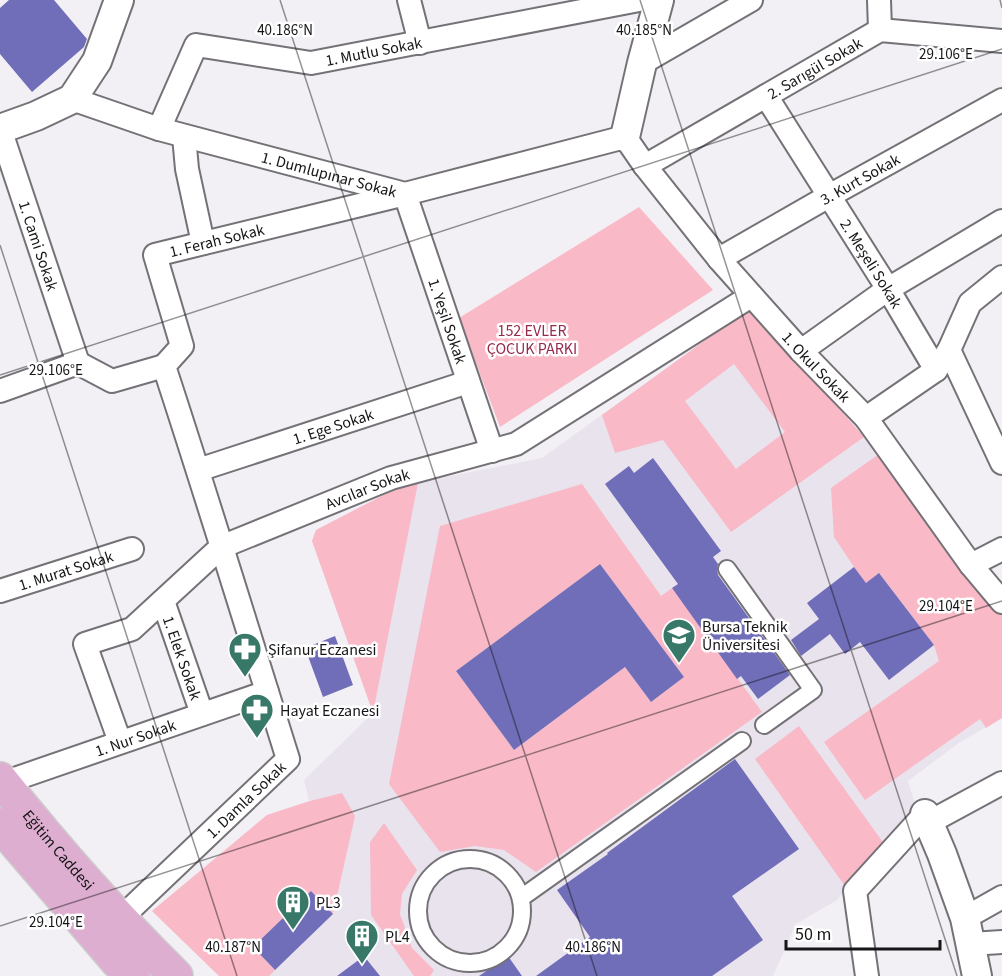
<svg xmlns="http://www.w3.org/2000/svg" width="1002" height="976" viewBox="0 0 1002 976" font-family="'Source Sans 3',sans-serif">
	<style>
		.built { fill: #e9e3ee }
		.green { fill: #f9b9c6; fill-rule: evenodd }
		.building { fill: #706db9 }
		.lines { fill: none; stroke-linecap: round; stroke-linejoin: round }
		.pedestrian-casing { stroke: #757277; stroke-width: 20 }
		.minor-casing { stroke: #757277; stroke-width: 26 }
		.tertiary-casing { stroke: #757277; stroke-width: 32 }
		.primary-casing { stroke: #ccc; stroke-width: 36 }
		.pedestrian { stroke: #fff; stroke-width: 16 }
		.minor { stroke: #fff; stroke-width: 22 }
		.tertiary { stroke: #fff; stroke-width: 28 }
		.primary { stroke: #ddaed0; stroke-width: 33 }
		.ticks { fill: none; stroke: #161517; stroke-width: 1.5; stroke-opacity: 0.45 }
		.labels { text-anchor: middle; stroke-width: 5; stroke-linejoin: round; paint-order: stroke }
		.street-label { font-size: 16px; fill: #161517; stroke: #fff }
		.park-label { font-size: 16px; fill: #952a4c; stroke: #fff }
		.poi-label { font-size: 16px; fill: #161517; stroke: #fff; text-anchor: start }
		.ticks-label { font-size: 15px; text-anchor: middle; fill: #161517; stroke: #fff; stroke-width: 5; stroke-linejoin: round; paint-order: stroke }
	</style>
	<rect width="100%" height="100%" fill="#f3f0f5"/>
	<!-- built -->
	<path class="built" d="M751,307L879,454L1002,614V718L960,742L908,781L917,811L900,829L837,900L796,924L773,976H219L152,911L267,815L309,801L304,780L373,713L312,541L316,530L401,486L542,458Z"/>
	<!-- green -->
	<path class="green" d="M639,207L713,290L500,427L459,318Z
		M751,307L864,437L731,532L663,440L615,453L602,415ZM734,364L785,432L736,469L685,401Z
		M879,454L1002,614V718L986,728L980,719L865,800L824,742L939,661L934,645L880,574L866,583L854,567L834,537L831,488Z
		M418,483L373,713L312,541L316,530L401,486Z
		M582,484L661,596L672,588L762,712L536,872L504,850L475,846L440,852L389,784L440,526ZM600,564L684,677L651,702L625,667L514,750L456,671Z
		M799,726L885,845L847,889L755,759Z
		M342,793L355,816L333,914L311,891L253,947L275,970L269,976H219L152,911L267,815L310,801Z
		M384,823L417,870L402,894L400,914L412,948L434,970L430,976H414L371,915L370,842Z"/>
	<!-- building -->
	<path class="building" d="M9,0H54L87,39L84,47L32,92L0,54V8Z
		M653,458L721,551L713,557L718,564L717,569L718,575L790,675L758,699L741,676L737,679L672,588L678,584L605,484L629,466L634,473Z
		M600,564L684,677L651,702L625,667L514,750L456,671Z
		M854,567L866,583L879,573L934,645L889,680L860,642L845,654L830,634L801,656L791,640L819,619L807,603Z
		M335,636L353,685L323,697L305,648Z
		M735,759L799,849L732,896L763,940L712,976H536L590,937L557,890L608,854L607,853Z
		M311,891L333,914L275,970L253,947Z
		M364,956L380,976H337Z
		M508,956L522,976H479Z"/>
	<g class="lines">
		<!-- pedestrian casing -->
		<g class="pedestrian-casing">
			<path id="pedestrian" d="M727,569L813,690L764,725
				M418 911a52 52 0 1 1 104 0a52 52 0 1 1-104 0Z
				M521,898L742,741"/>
		</g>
		<!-- minor casing -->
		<g class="minor-casing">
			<g id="minor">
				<path d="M409,0L420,43"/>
				<path d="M879,0L880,30"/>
				<path d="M642,63L751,0"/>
				<path id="s1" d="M766,96L888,289L936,370"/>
				<path id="s2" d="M72,99L159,129L405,194L625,137L645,166L719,259L801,351L866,418L971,565L1002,602"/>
				<path id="s3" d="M0,129L78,363"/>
				<path id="s4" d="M159,129L196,45L311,63L639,0"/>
				<path d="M184,136L187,169L203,243"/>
				<path id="s5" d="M645,166L880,30L1002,41"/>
				<path id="s6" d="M719,259L829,196L1002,100"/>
				<path d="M949,350L1002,463"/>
				<path d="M801,351L888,289L1002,221"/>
				<path d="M0,391L78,363L112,381L164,366"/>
				<path d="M866,418L936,370L949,350L970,303L1002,277"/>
				<path id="s7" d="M198,470L468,382"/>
				<path d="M971,565L1002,549"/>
				<path id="s8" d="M0,591L132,549"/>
				<path id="s9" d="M163,601L202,714"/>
				<path id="s10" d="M120,742L85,644L132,629L221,547L391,478L516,444L751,296"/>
				<path id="s11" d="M3,783L267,692"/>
				<path d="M928,823L1002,783"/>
				<path id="s12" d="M121,918L288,759C247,628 207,497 164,366L182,346L155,255L405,194L492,451"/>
				<path d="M965,918L1002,897"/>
				<path d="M971,944L1002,942"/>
				<path d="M867,976L855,891L925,814"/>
			</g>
		</g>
		<!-- tertiary casing -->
		<g class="tertiary-casing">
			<path id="tertiary" d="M0,129L36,116L72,99L97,61L119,0
				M625,137L642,63L659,0
				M925,814L942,854L965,918L977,976"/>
		</g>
		<!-- primary casing -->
		<g class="primary-casing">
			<g id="primary">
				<path id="s13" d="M0,779C55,848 113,914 176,976"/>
				<path d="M0,825L117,961L133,976"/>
			</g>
		</g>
		<!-- pedestrian -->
		<use href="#pedestrian" class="pedestrian"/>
		<!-- minor -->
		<use href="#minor" class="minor"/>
		<!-- tertiary -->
		<use href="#tertiary" class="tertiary"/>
		<!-- primary -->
		<use href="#primary" class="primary"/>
	</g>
	<!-- ticks -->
	<path class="ticks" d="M280,0L597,976M640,0L957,976M1000,0L1002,8M0,245L237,976M0,375L1002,49M0,926L1002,601"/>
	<!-- icons -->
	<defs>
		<g id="university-pin" transform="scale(1.725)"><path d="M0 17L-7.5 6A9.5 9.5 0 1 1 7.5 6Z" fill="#377868" stroke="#fff"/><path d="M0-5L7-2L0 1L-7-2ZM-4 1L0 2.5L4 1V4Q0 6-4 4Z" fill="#fff"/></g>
		<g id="pharmacy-pin" transform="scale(1.725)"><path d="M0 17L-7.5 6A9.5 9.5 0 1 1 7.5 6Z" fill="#377868" stroke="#fff"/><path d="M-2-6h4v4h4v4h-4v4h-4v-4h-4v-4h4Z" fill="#fff"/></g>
		<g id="building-pin" transform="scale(1.725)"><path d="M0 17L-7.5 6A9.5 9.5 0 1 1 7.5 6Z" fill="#377868" stroke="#fff"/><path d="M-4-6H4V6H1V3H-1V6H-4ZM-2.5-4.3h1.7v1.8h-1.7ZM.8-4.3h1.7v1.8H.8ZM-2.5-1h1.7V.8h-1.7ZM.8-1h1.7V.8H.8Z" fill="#fff"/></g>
	</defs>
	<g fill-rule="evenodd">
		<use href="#university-pin" x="679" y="635"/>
		<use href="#pharmacy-pin" x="245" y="649"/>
		<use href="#pharmacy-pin" x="257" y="710"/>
		<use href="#building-pin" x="293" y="902"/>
		<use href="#building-pin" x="362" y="936"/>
	</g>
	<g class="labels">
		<!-- street labels -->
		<g class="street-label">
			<text dy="6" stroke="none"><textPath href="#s4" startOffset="272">1. Mutlu Sokak</textPath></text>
			<text dy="6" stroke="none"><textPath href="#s5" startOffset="196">2. Sarıgül Sokak</textPath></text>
			<text dy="6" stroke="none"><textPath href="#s2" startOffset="268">1. Dumlupınar Sokak</textPath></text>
			<text dy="6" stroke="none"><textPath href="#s6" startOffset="162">3. Kurt Sokak</textPath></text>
			<text dy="6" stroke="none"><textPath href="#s12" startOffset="828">1. Ferah Sokak</textPath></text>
			<text dy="6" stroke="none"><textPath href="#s3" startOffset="123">1. Cami Sokak</textPath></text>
			<text dy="6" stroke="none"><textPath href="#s1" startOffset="198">2. Meşeli Sokak</textPath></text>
			<text dy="6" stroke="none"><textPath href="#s12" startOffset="1156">1. Yeşil Sokak</textPath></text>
			<text dy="6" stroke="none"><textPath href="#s2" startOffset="873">1. Okul Sokak</textPath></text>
			<text dy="6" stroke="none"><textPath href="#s7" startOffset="142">1. Ege Sokak</textPath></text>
			<text dy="6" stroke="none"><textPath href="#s10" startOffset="432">Avcılar Sokak</textPath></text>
			<text dy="6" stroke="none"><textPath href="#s8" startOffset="69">1. Murat Sokak</textPath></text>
			<text dy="6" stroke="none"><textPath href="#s9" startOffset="60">1. Elek Sokak</textPath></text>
			<text dy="6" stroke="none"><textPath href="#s11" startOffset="140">1. Nur Sokak</textPath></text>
			<text dy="6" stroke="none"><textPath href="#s12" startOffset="172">1. Damla Sokak</textPath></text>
			<text dy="6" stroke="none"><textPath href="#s13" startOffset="92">Eğitim Caddesi</textPath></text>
		</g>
		<!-- park labels -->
		<g class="park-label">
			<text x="532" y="336">152 EVLER<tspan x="532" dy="18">ÇOCUK PARKI</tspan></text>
		</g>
		<!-- poi labels -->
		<g class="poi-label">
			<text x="702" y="632">Bursa Teknik<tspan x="702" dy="18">Üniversitesi</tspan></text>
			<text x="268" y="655">Şifanur Eczanesi</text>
			<text x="280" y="716">Hayat Eczanesi</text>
			<text x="316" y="908">PL3</text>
			<text x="385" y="942">PL4</text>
		</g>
	</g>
	<g class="ticks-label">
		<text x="285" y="35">40.186°N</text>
		<text x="644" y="35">40.185°N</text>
		<text x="946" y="59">29.106°E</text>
		<text x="56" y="375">29.106°E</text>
		<text x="946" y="611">29.104°E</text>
		<text x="56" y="927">29.104°E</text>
		<text x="233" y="952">40.187°N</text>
		<text x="593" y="952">40.186°N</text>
	</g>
	<!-- scale -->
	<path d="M786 940v9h154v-9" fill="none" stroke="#161517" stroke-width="3"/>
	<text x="795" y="940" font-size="18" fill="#161517" stroke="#ffffff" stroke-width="4.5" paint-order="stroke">50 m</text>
</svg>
